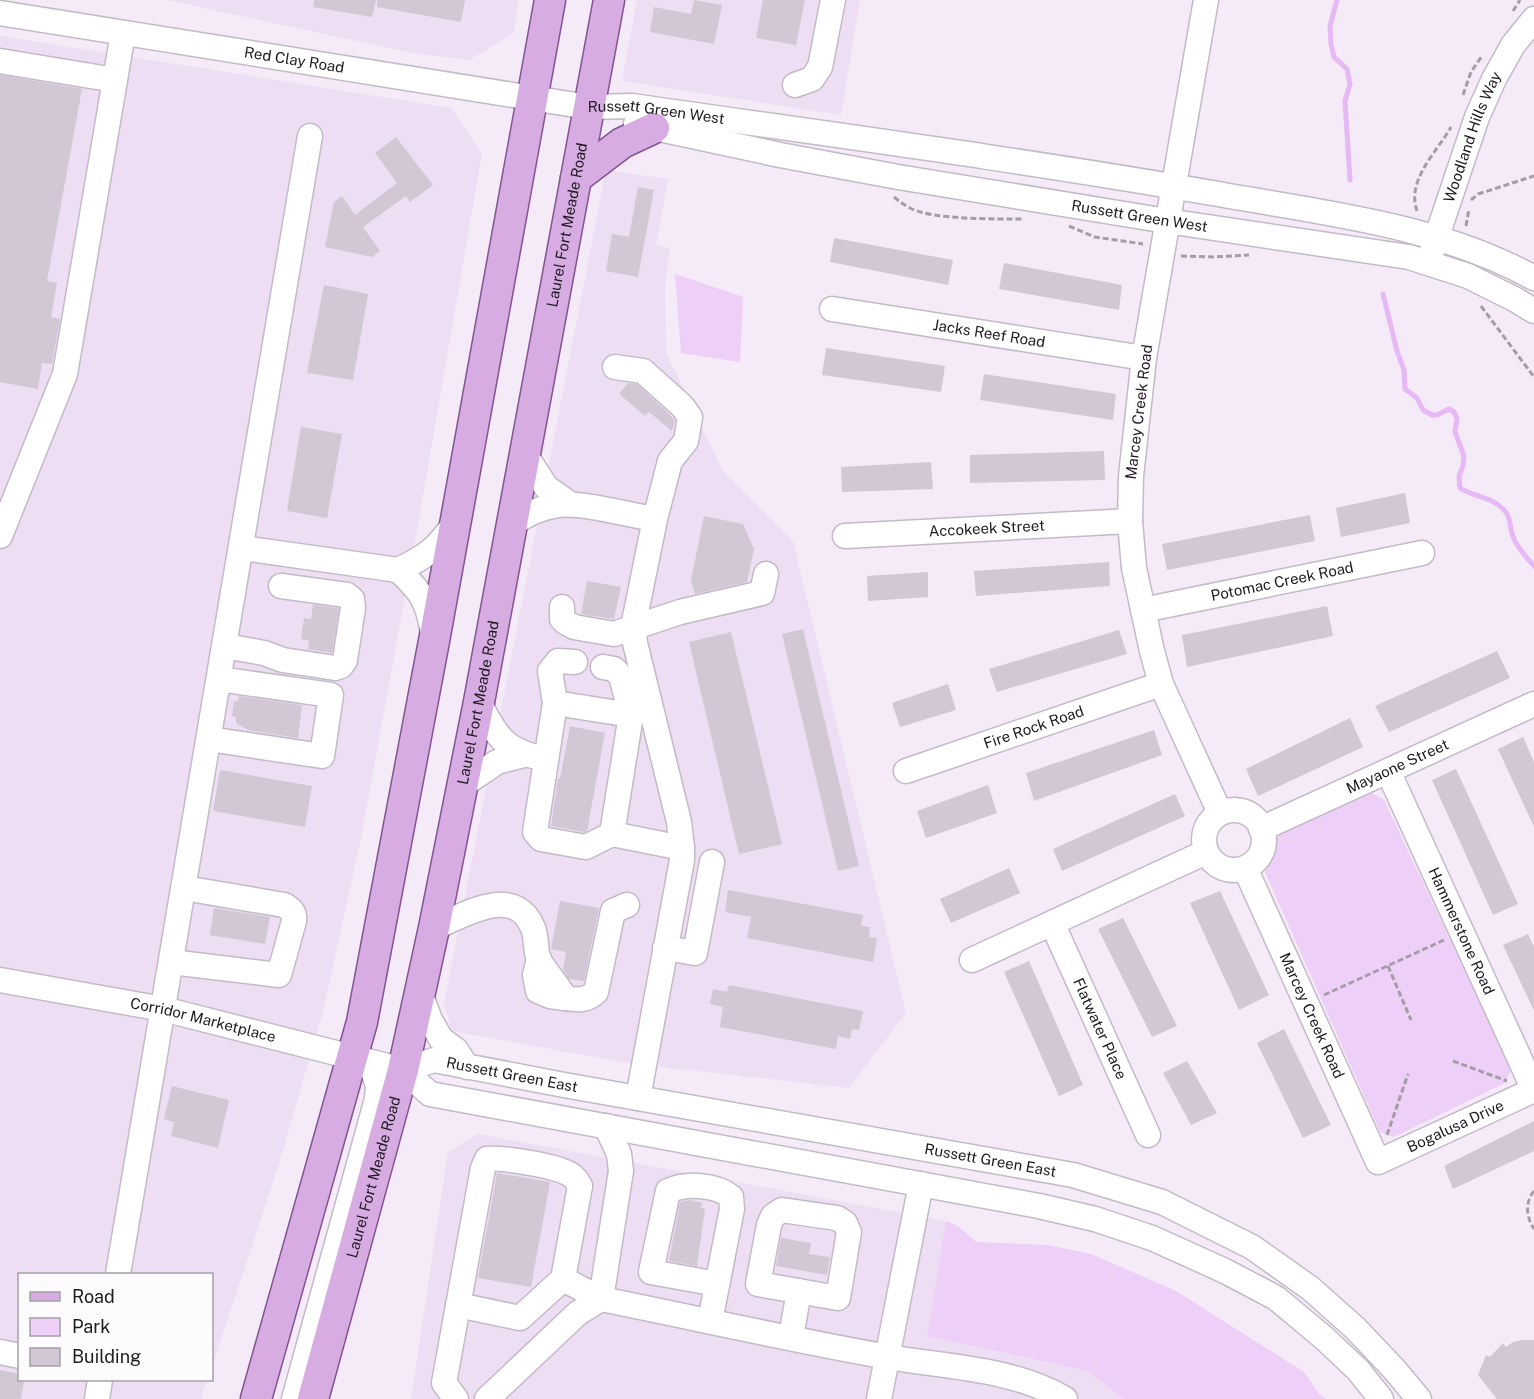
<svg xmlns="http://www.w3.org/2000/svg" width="1534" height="1399" viewBox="0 0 1534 1399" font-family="'Public Sans',sans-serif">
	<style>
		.built { fill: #eddef3 }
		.green { fill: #edcff7 }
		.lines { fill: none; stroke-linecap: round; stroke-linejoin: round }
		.stream { stroke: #e6b8f6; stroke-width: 5 }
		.building { fill: #d2c7d5 }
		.minor-casing { stroke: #c4bac7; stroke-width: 27 }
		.major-casing { stroke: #835493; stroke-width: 33 }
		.path { stroke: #a49ca6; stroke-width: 3; stroke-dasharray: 6 3; stroke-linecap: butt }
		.minor { stroke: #fff; stroke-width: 24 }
		.major { stroke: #d6ace3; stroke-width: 30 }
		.labels { text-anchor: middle; stroke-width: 4.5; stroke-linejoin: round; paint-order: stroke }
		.street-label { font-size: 15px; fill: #1e1a1f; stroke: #fdfbfe }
	</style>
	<rect width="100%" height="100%" fill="#f5eaf8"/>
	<!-- built -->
	<path class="built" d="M167,0H519L513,34L469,60L413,53Z
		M637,0H860L841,115L622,81Z
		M0,36L451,108L482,153L418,525L363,828L324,1008L278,1167L212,1367V1274H20V1380H207L201,1399H0Z
		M606,170L668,179L656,245L670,248L665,285L666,353L723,471L793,541L906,1013L849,1088L634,1064L452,1031L444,1004Z
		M478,1134L946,1221L927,1336L1088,1371L1123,1399H411L448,1152Z"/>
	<!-- green -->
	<path class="green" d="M675,274L743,297L740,362L681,353Z
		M1372,793L1384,800L1511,1069L1505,1083L1394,1137L1380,1132L1265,872L1278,835Z
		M946,1221L958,1226L976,1242L1048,1245L1091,1254L1176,1291L1304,1372L1319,1394L1326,1399H1123L1088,1371L927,1336Z"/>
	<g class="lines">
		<!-- stream -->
		<path class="stream" d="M1337,0L1330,26L1331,44L1334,57L1347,69L1350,84L1345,101L1350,180
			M1383,294L1397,351L1404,370L1405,389L1417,398L1423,410L1432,415H1437L1449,409L1454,412L1457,419L1455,432L1464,456L1463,466L1459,476L1460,488C1474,497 1490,496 1503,509C1512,517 1509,529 1514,539C1519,550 1527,558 1534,566"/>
	</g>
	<!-- building -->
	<path class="building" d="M314,0H376L372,17L313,7Z
		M377,0H465L461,22L377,7Z
		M694,0L722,5L714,44L650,32L654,7L691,14Z
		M763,0H805L796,45L756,38Z
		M0,75L82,89L47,281L57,283L51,317L60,319L52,364L42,363L38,389L0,382Z
		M396,137L433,185L410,202L406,196L363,227L380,251L372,257L325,247L334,202L342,196L355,215L397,183L375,153Z
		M638,187L654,190L638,277L606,271L612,234L629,237Z
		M834,238L953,260L948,285L830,262Z
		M1004,263L1122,285L1119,310L999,289Z
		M324,285L368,294L353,380L307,373Z
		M826,348L945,366L941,392L822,375Z
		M984,374L1116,394L1113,420L980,400Z
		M628,383L637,384L671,416L675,421L672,431L649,412L645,416L619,394Z
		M301,427L342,434L327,518L287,511Z
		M1104,451L1105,480L970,483V455Z
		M931,462L933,489L842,492L841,467Z
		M1405,493L1410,523L1341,537L1336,508Z
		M1310,515L1315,541L1167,570L1162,544Z
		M704,516L743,524L754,549L747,582L695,594L691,580Z
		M1109,562L1110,586L976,596L974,571Z
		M928,572V597L868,601L867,576Z
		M587,581L621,587L614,619L581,614Z
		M313,605L339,608L332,653L308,649L309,641L301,639L304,618L311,619Z
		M1327,606L1333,636L1187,667L1182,635Z
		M803,629L859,866L838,871L782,634Z
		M1119,630L1127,654L997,692L989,669Z
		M731,632L782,844L739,854L689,642Z
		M1497,651L1510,678L1389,732L1375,706Z
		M948,684L956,710L900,727L892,703Z
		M239,696L302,705L298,738L248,730L236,723V717L232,716L234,701H238Z
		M1350,718L1363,747L1258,796L1246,769Z
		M570,726L605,733L587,831L584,832L551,826L558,778L560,779Z
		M1154,730L1162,755L1034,801L1026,773Z
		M1523,737L1534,762V827L1498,749Z
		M1456,769L1518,904L1493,915L1432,780Z
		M220,770L312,786L305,827L213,811Z
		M988,785L997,813L926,838L917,811Z
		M1175,794L1185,816L1062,871L1053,849Z
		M1009,868L1020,893L951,923L940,899Z
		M728,890L863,915L861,926L870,927L869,937L877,938L873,962L747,938L751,917L725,912Z
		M1220,891L1269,995L1239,1010L1190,903Z
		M560,901L599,908L584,981L569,979L563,970L566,952L551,949Z
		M214,908L270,917L265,944L210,935Z
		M1123,918L1177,1026L1152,1037L1098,929Z
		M1528,934L1534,947V1011L1503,945Z
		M1029,961L1083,1085L1059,1096L1004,972Z
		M729,985L863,1011L859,1030L852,1029L850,1039L838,1036L836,1049L720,1027L723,1007L710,1004L713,989L727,992Z
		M1284,1029L1331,1125L1303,1138L1257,1043Z
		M1187,1061L1217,1113L1191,1125L1163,1073Z
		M172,1086L229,1100L218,1148L171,1136L174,1122L164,1119Z
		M1534,1121V1151L1453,1189L1444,1166Z
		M497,1173L550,1182L531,1287L478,1278Z
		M690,1200L702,1203L701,1208L705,1209L697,1266L669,1261L680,1202Z
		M781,1238L811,1243L809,1254L830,1257L827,1275L776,1266Z
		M1523,1340H1534V1399H1497L1478,1375L1486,1355L1490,1357L1503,1343L1506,1347L1513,1342Z
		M0,1370L20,1374V1380H24L21,1399H0Z"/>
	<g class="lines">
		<!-- minor casing -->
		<g class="minor-casing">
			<g id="minor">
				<path d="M1206,0L1144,358L1131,476L1130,521L1134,568L1152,651L1161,684L1220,813"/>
				<path id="s1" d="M0,13L588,107L632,106C827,134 1023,160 1218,194C1324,213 1438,225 1534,278"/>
				<path d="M0,61L115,80"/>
				<path d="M795,85L812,79L820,67L833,0"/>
				<path id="s2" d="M636,124L780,155L898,177L1167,221L1409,257L1468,276L1516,300L1534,311"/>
				<path id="s3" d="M1431,254L1477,117L1494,79L1513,45L1534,19"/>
				<path id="s4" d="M832,309L1144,358"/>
				<path d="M615,367L643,371L682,406L690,417L686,441L670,461L655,519L633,627L635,643L679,822L682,848V860L638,1098"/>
				<path d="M525,454L546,487L570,504"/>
				<path d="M511,525C525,515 540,507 558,505C583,502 628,515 655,519"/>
				<path d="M0,536L65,374L123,33"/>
				<path id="s5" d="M845,536L1130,521"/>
				<path d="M242,548L398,570C426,557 438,548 455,522"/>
				<path d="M398,570C422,592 428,602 433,634"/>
				<path d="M562,607V619L565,622L574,627L614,634L680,612L762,593L766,574"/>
				<path id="s6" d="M1143,610L1422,553"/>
				<path d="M225,646L264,653L283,660L335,668L341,666L345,660L353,608L352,599L347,595L281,586"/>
				<path d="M603,667L614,669L621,676L631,715"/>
				<path d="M479,702C496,737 506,752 546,759"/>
				<path d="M555,703L631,715L612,834L586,847L541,839L535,832Z"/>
				<path d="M555,703L550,671L558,661L575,662"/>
				<path d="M209,739L322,756L331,695L219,679"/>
				<path id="s7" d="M906,771L1161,684"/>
				<path id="s8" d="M1388,771L1534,1090"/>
				<path d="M463,785L497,762L524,755"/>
				<circle cx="1234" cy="840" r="30"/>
				<path id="s9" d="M1261,829L1534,704"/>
				<path d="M612,834L682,848"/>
				<path id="s10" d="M1245,868L1378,1162L1534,1090"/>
				<path id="s11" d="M1052,923L1148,1135"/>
				<path d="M434,928C464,915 515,883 533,928C537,938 535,951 539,960C546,973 558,985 565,998C578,1000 586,1001 596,992L613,911L627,905"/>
				<path d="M665,948L695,953L712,862"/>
				<path d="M539,959L535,975L538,991L550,996L565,998"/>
				<path d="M972,960L1206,852"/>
				<path d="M171,962L279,975L294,921C295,912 291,909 284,905L184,888"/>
				<path id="s12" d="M0,980L163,1009L403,1070L430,1094L1039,1206L1095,1219L1152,1238L1225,1271L1276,1298L1324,1338L1358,1370L1381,1399"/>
				<path d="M420,993L430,1020L441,1039L456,1050L467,1067"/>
				<path id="s13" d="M403,1070L434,1060L564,1085L1073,1175L1162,1202L1252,1247L1310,1288L1355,1328L1393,1368L1419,1399"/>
				<path d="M782,1210L837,1218L845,1223L849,1232L838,1298L758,1284L769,1225L773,1216Z"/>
				<path d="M118,1274L310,136"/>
				<path d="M563,1279L601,1299L621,1171L619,1154L606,1126"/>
				<path d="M458,1305L520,1318L563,1279L580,1186"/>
				<path d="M710,1321L732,1209L731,1197C716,1184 686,1183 668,1191L651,1272L717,1284"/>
				<path d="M791,1337L799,1291"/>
				<path d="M0,1352L20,1356"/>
				<path d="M97,1399L100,1380"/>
				<path d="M294,1399L377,1099L378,1086L370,1062"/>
				<path d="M456,1399L444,1383L483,1168L487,1159C502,1157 558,1166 571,1175C574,1177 578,1182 580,1186"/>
				<path d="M487,1399L578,1313L601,1299C696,1318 792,1340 888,1357C947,1367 1012,1368 1065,1399"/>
				<path d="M879,1399L921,1184"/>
			</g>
		</g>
		<!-- major casing -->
		<g class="major-casing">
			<g id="major">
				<path d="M576,178L622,143L654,128"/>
				<path d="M256,1399L362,1022L434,641L550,0"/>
				<path id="s14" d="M313,1399L403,1070L434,928L479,702L609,0"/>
			</g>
		</g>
		<!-- path -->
		<path class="path" d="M1513,11L1520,0
			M1463,95L1471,72L1482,56
			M894,197C899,201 904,205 910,208C932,220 996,219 1024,219
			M1471,200L1478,194L1534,176
			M1417,211C1406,180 1437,152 1451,127
			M1069,226L1095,237L1143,244
			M1466,226L1469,209
			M1181,256L1214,257L1249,255
			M1481,306L1534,377
			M1388,966L1411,1020
			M1324,995L1444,940
			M1453,1061L1507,1081
			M1387,1135L1408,1074
			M1534,1191C1525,1202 1526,1217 1534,1229"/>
		<!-- minor -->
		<use href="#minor" class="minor"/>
		<!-- major -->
		<use href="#major" class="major"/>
	</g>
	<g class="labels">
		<!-- street labels -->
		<g class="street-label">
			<text dy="5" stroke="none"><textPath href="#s1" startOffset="298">Red Clay Road</textPath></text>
			<text dy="5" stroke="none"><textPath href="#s1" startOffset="664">Russett Green West</textPath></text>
			<text dy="5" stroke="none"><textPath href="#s3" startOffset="124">Woodland Hills Way</textPath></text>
			<text dy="5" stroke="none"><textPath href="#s2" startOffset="512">Russett Green West</textPath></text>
			<text dy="5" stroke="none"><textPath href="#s14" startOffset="1202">Laurel Fort Meade Road</textPath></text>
			<text dy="5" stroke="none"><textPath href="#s4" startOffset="159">Jacks Reef Road</textPath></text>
			<text transform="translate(1139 412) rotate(-83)" y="5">Marcey Creek Road</text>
			<text dy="5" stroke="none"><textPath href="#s5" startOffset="142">Accokeek Street</textPath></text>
			<text dy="5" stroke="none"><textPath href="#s6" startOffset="142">Potomac Creek Road</textPath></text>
			<text dy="5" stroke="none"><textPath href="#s14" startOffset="716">Laurel Fort Meade Road</textPath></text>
			<text dy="5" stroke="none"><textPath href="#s7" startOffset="135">Fire Rock Road</textPath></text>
			<text dy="5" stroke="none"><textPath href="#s9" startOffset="150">Mayaone Street</textPath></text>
			<text dy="5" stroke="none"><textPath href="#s8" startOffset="176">Hammerstone Road</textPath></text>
			<text dy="5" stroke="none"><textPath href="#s10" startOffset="162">Marcey Creek Road</textPath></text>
			<text dy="5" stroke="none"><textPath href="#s12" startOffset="207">Corridor Marketplace</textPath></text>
			<text dy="5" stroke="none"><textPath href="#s11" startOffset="116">Flatwater Place</textPath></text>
			<text dy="5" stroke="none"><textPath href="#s13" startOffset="112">Russett Green East</textPath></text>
			<text dy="5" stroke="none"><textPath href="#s10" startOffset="408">Bogalusa Drive</textPath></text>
			<text dy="5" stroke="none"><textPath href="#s13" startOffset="598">Russett Green East</textPath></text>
			<text dy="5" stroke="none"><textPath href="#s14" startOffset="230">Laurel Fort Meade Road</textPath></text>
		</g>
	</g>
	<!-- legend -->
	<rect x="18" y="1273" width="195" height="108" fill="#fdfbfe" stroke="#a4a1a5" stroke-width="1.5"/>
	<rect x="30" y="1292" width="30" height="9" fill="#d6ace3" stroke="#a4a1a5" stroke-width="1.5"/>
	<text x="72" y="1303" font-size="18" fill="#1e1a1f">Road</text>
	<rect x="30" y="1318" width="30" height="18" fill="#edcff7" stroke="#a4a1a5" stroke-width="1.5"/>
	<text x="72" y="1333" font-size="18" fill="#1e1a1f">Park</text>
	<rect x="30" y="1348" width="30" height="18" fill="#d2c7d5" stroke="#a4a1a5" stroke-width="1.5"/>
	<text x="72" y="1363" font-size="18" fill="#1e1a1f">Building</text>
</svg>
